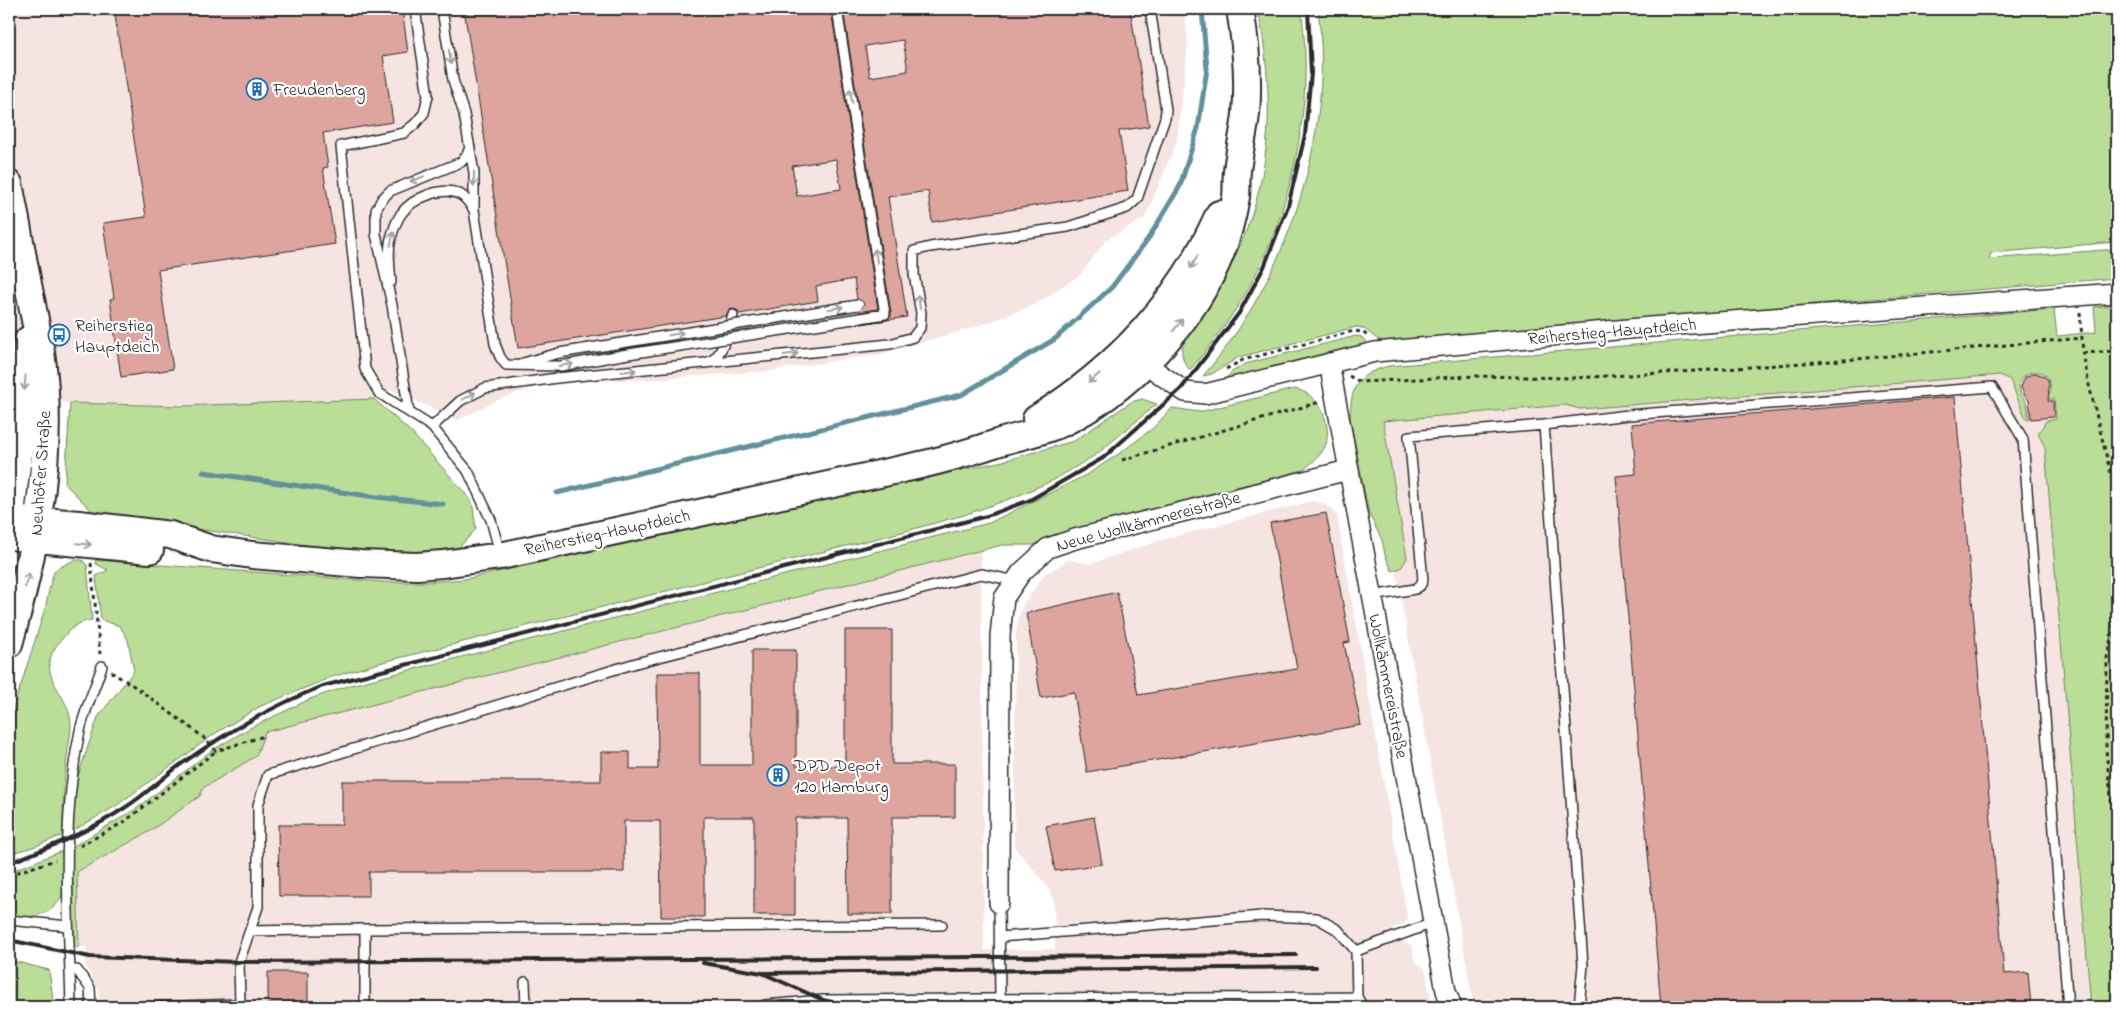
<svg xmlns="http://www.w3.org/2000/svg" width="2126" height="1016" viewBox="0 0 2126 1016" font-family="'Indie Flower',sans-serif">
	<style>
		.built { fill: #f5e4e2 }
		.green { fill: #badd97; stroke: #728461 }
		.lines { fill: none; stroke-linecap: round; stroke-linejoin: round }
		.stream { stroke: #62909b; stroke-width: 5 }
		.building { fill: #dea49e; stroke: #2b2b2b; fill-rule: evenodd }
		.lane-casing { stroke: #2b2b2b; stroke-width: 12 }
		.street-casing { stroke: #2b2b2b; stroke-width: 22 }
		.secondary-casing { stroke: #2b2b2b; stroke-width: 30 }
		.path { stroke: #2b2b2b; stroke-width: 3; stroke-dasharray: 4 4; stroke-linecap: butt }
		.lane { stroke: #fff; stroke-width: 9 }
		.street { stroke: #fff; stroke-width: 19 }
		.secondary { stroke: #fff; stroke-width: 26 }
		.rail { stroke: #2b2b2b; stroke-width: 4 }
		.lane-bridge-casing { stroke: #2b2b2b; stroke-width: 12; stroke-linecap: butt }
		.lane-bridge { stroke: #fff; stroke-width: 9 }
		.oneway { stroke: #a0a0a0 }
		.labels { text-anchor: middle; stroke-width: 4.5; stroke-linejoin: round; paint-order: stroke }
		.poi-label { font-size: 18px; fill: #2b2b2b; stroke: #fff; text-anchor: start }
		.street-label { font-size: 18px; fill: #2b2b2b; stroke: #fff }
	</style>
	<rect width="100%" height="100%" fill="#fff"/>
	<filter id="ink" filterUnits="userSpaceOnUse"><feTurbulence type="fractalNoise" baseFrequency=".02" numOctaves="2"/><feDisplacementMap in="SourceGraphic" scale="10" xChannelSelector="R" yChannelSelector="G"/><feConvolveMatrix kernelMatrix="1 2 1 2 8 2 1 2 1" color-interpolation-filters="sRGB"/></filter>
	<g filter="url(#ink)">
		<!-- built -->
		<path class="built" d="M9,9H1184L1188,44L1177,141L1145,218L1106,240L1080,275L1034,305L981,325L881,354L768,371L637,380L554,382L502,398L458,420L391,390L374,399L181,406L70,403L9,398Z
			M2056,364L2109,1007H1481L1473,1001L1396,570L1391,561L1364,410Z
			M1313,501L1322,503L1332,509L1337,516L1408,920L1401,926L1392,928L1406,944L1412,945L1415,962L1425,968L1432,1007H99V991L85,965L87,947H79L77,873L150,831L202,788L256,756L265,732L981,551L984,950L1055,949L1054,902L1052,896L1044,882L1015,848L1014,843L1016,631L1019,615L1024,603L1045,574L1069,560L1089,564L1165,539Z"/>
		<!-- green -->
		<path class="green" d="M1258,9H1301C1316,107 1290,225 1236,309C1222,330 1207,350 1190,370C1185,365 1181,357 1182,349C1184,337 1195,327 1202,317C1214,296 1227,273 1238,250C1274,173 1274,91 1258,9Z
			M1318,9H2117V242L1991,253L1989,259L2117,249V278L1383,341C1372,339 1368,327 1356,327L1239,357L1212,374L1203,376C1287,279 1335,137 1318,9Z
			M2117,305V1007H2091L2045,447L2038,434L2046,421L2056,419L2054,399H2046C2053,390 2052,380 2043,373C2030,369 2016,376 2020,392C2022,396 2025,399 2026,402C2028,407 2028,414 2029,419H2026L2010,380L2000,375L1580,409L1565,405L1383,421L1407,558L1401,568L1392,571L1385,555L1382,540L1369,514L1350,418C1351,386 1357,374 1389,366L2054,309L2057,336L2096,332L2094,307Z
			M1356,336L1362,337L1366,342L1365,344L1224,380L1232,372L1245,364Z
			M1294,389C1318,392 1332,421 1326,444C1322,455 1312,463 1303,470L1075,529L1047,537L1034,545H1002L265,732L256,756L203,788L200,796L150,831L77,872L79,947H74L72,847L136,809L211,751L248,729L310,699L351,685L989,523L1088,474L1123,451L1153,428L1172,408L1199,412Z
			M374,399L411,432L472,501L476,529L455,552L367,554L95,514L65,484L70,403L181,406Z
			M1142,399L1157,404L1097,454L1054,480L1015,497L964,515L906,531L379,663L332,677L261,706L216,733L116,806L71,832L76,782L98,717L134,671L128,640L120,626L101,620L96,576L108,570L96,564L95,560L383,582H425L465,579L1003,461L1074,441L1131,402Z
			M74,560H82L87,565L92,620C77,622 70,629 61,640C30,676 71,690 71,727C70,740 67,753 66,766C63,788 63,812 63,835L36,846L9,854V722L45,609L51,581L54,572L60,567Z
			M62,851C63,864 65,878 63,890C59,916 29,919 9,916V872Z
			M9,960L49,970L54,1007H9Z"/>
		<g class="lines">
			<!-- stream -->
			<path class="stream" d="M203,472L376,497L443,504
				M557,493L961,395L1055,339L1112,287L1150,236L1180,186L1198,128L1207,69L1202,9"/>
		</g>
		<!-- building -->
		<path class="building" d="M114,9H402L408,52L383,56L393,122L323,133L328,167L323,168L335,244L158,270L173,369L121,377L110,299L114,298L103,223L146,217Z
			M464,9H831L878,309L859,312L864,304L862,301L857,299L854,279L816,286L818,301L739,314L737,310L732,309L728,311L726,316L518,348ZM836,159L841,189L797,196L792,166Z
			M843,9H1130L1149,126L1119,131L1128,191L932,222L928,191L888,197L907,317L861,324L886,320L891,317V313ZM903,40L908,71L870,77L865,46Z
			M2035,373L2044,376L2048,380L2049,386L2048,401H2053L2054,417L2031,419L2029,400L2025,396L2021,387L2025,377Z
			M1955,397L2004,974L2028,972L2031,1007H1954L1953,1003L1905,1007H1661L1616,476L1636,474L1632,424Z
			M1326,513L1350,642L1344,643L1361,725L1087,772L1074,692L1041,698L1026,613L1117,592L1138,695L1297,669L1270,523Z
			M845,630H892V764H955V817H892V914H848L847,818H795V915H754V817H704V917H661L660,821H624V872H369V896H279L278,825H342V781H601V752H630V769H658L657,673H700V765H752V650H796V766H845Z
			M1094,817L1102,864L1055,871L1046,826Z
			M268,972H308V1007H268Z"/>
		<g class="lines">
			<!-- lane casing -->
			<g class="lane-casing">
				<path id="lane" d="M415,9L428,96L424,113L415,124L404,133L341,146L365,369L379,393L432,427L468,471L491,520L500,553
					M442,9L453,80L464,114L474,173V210L495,344L500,357L506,365L561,366L622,355
					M837,9L885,314L860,318
					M391,282C390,267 387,250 392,235C394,228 397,220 401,214C412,198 444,185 461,195C466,198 470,204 474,210
					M708,362C724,357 728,329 733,315
					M523,363L559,353
					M409,412L392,305L376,234V210L382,199L390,191L461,162L467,155L470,147
					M432,427L460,401L485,388L557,378L890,344L913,337L920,328L921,313L914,274V251L930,247L1068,227L1127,208L1137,199L1165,118L1166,110L1150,9
					M1372,596L1415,589L1420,586L1423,580L1409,436L1544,425
					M999,903L1000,999
					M9,920L68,926
					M365,929L942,925
					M250,931L365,929V1007
					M1000,937L1262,916L1317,918L1338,930L1356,951
					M70,970H77L90,988L91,1007
					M525,982L526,1007
					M71,1007C69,915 60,823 80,731C85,709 95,688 102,666
					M152,1007L240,1004L239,962L258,907V805L268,775L636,663L981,574L1016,581
					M762,1007L765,1005L823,1000L1357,997
					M1363,1007L1357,997L1356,951L1433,923
					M1579,1007L1583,965L1544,425L1628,415L1992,387L2023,439L2068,1007"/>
			</g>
			<!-- street casing -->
			<g class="street-casing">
				<path id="street" d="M1138,353L1157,372L1181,389L1185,392L1205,394L1375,352L1650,327L2117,293
					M1329,363L1446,991L1452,1007
					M999,903L1000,636L1004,598L1021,573L1048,548L1075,539L1348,470"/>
			</g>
			<!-- secondary casing -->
			<g class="secondary-casing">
				<path id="secondary" d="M9,184C17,222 23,261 31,299C37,331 44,361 45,393C50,479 32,562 9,644
					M1036,419C1116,370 1181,300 1219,214
					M9,518L79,524L170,535L211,549L252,555L361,564L417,566L443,564L500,556L916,466C944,460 970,452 997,443C1018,436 1040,433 1062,423C1125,394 1189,326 1217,262C1226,242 1232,219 1236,197C1237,188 1236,179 1237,171C1239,152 1244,133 1246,114C1249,79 1246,44 1240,9
					M9,530L22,424L28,340
					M17,537L150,550"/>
			</g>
			<!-- path -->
			<path class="path" d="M2111,117H2117
				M2080,312L2083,353L2089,385L2113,483L2117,550
				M2083,353L2117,351
				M1226,369L1243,360L1354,331L1363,332L1367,336
				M1349,376L1360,382L1475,376L1573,378L1697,371L1856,359L2082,338
				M1122,460L1320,402
				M91,563L100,654
				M2117,563L2114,624L2117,659
				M2114,624L2107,658L2106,750L2113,815L2117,828
				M111,672L137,688L203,737L216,751L264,736
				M80,846L124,822L216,751
				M9,875L55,860"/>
			<!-- lane -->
			<use href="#lane" class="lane"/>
			<!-- street -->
			<use href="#street" class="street"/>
			<!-- secondary -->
			<use href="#secondary" class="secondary"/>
			<!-- rail -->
			<path class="rail" d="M9,863C50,847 89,832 126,807C145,795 161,779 180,765C225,733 272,706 323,686L987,516L1030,500L1103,458L1181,389L1239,313L1264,267L1288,206L1305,135L1311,73L1308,9
				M9,940L90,957L239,962L1296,955
				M703,963L762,973L823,1000L853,1007
				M762,973L1316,967"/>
			<!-- lane-bridge casing -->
			<g class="lane-bridge-casing">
				<path id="lane-bridge" d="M559,353L858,305
					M622,355L860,318"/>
			</g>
			<!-- lane-bridge -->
			<use href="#lane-bridge" class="lane-bridge"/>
		</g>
		<!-- one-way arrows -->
		<defs><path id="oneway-shaft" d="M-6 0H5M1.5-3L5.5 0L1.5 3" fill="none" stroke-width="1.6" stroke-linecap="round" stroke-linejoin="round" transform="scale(1.25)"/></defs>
		<g class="oneway">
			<use href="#oneway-shaft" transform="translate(450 57) rotate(81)"/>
			<use href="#oneway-shaft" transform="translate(851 96) rotate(-99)"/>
			<use href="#oneway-shaft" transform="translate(417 179) rotate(159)"/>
			<use href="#oneway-shaft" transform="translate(474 179) rotate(90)"/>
			<use href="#oneway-shaft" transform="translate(392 239) rotate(-78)"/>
			<use href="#oneway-shaft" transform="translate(876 256) rotate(-99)"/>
			<use href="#oneway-shaft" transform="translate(1194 262) rotate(120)"/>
			<use href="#oneway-shaft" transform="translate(919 302) rotate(-100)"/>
			<use href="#oneway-shaft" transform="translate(836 308) rotate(-9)"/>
			<use href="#oneway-shaft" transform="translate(1178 325) rotate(-52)"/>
			<use href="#oneway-shaft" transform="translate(676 334) rotate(-9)"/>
			<use href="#oneway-shaft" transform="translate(791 354) rotate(-7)"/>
			<use href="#oneway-shaft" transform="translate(566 365) rotate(-8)"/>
			<use href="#oneway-shaft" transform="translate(629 371) rotate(-6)"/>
			<use href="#oneway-shaft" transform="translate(1094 378) rotate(141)"/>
			<use href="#oneway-shaft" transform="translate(25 383) rotate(94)"/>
			<use href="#oneway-shaft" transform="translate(469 396) rotate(-30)"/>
			<use href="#oneway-shaft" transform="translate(84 544) rotate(5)"/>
			<use href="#oneway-shaft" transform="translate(27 580) rotate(-76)"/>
		</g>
	</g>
	<!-- icons -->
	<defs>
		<g id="building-ring" transform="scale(1.125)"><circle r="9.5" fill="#fff" stroke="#1f6fb2" stroke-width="1.5"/><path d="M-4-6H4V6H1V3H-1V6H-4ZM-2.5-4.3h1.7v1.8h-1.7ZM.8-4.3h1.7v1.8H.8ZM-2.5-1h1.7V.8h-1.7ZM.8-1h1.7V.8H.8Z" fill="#1f6fb2"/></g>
		<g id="bus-ring" transform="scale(1.125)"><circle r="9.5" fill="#fff" stroke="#1f6fb2" stroke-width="1.5"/><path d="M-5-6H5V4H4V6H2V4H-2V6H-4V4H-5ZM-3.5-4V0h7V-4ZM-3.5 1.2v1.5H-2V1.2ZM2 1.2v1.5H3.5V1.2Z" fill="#1f6fb2"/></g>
	</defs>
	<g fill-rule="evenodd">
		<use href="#building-ring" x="257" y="89"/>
		<use href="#bus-ring" x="59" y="335"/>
		<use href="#building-ring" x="778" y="775"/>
	</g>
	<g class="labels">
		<!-- poi labels -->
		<g class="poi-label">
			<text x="273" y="95">Freudenberg</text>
			<text x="75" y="331">Reiherstieg<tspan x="75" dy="21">Hauptdeich</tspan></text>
			<text x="794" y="771">DPD Depot<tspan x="794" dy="21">120 Hamburg</tspan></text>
		</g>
		<!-- street labels -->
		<g class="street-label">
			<text transform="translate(1612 331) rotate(-5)" y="6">Reiherstieg-Hauptdeich</text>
			<text transform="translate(40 473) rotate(-86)" y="6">Neuhöfer Straße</text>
			<text transform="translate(1148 521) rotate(-15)" y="6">Neue Wollkämmereistraße</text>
			<text transform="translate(607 532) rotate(-12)" y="6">Reiherstieg-Hauptdeich</text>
			<text transform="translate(1389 686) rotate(79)" y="6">Wollkämmereistraße</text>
		</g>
	</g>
	<!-- margin -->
	<rect width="2126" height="1016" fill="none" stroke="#fff" stroke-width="30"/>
	<rect x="15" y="15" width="2096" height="986" fill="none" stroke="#2b2b2b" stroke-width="2" filter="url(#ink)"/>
</svg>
